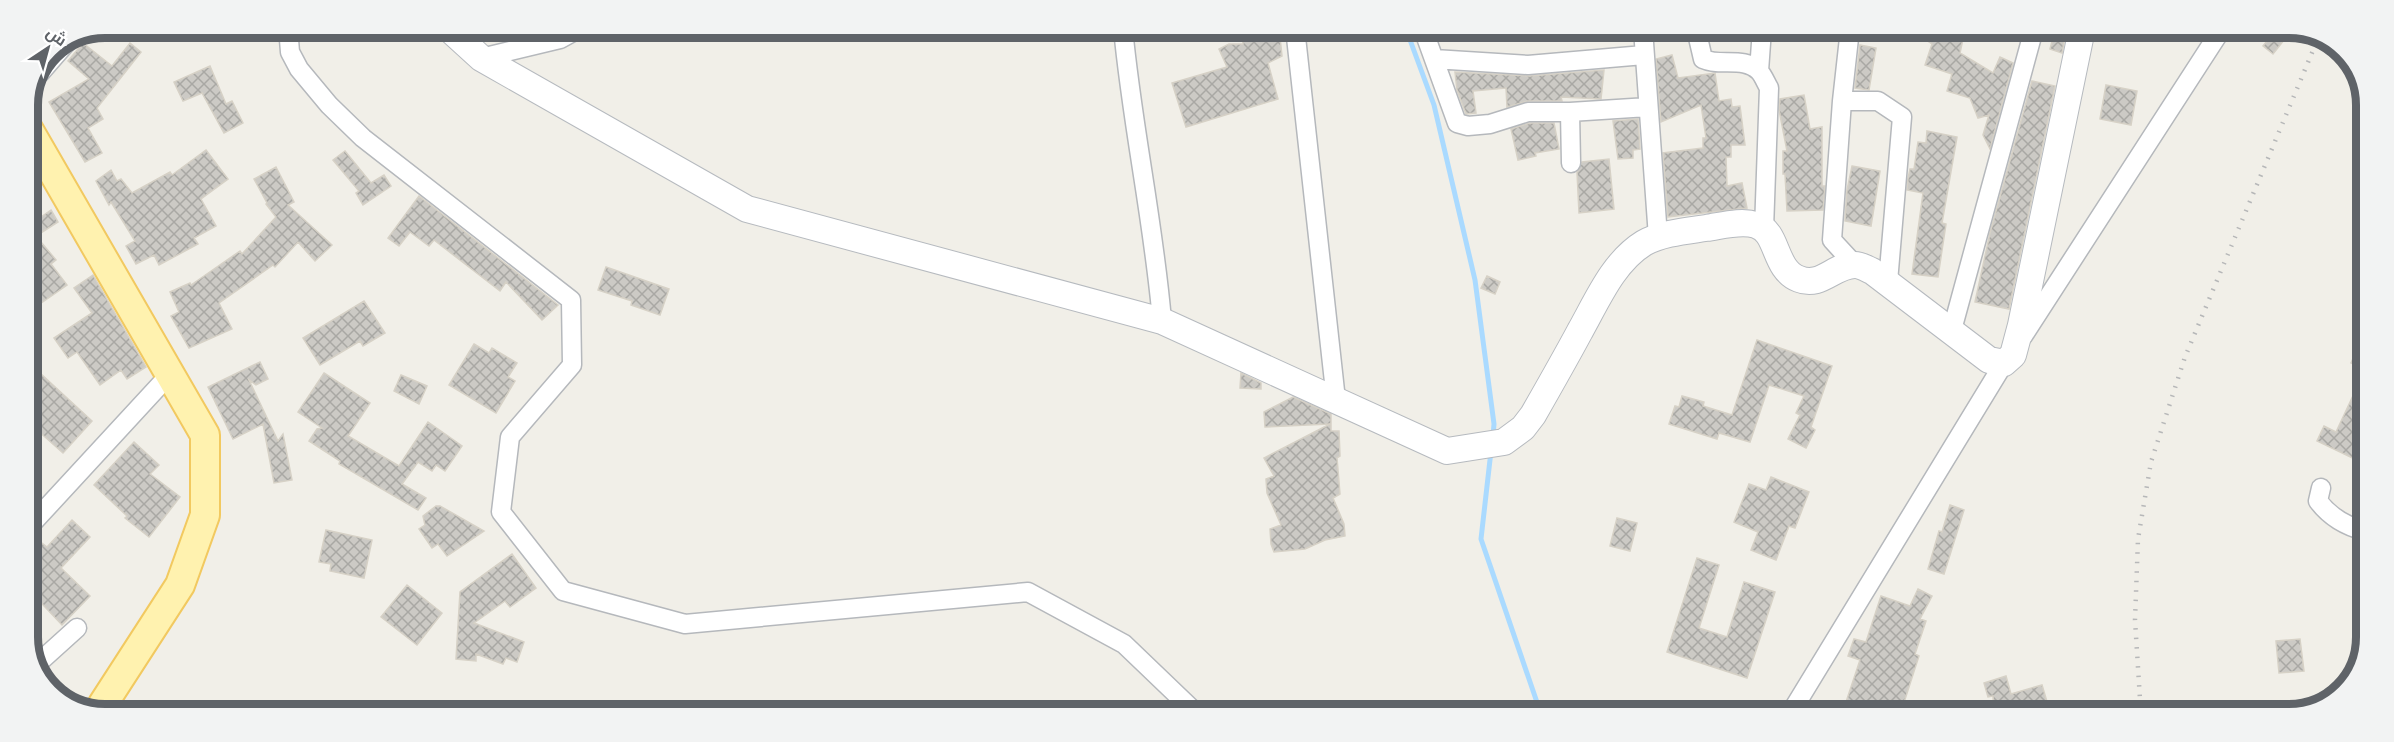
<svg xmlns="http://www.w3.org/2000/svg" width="2394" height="742" viewBox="0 0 2394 742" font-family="Inter,Cairo,sans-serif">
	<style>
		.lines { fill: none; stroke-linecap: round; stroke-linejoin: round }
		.stream { stroke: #aadaff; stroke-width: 5 }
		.building { fill: url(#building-cross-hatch); stroke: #d6d1c6; stroke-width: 1.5 }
		.minor-casing { stroke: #b5b8bc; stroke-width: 21 }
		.secondary-casing { stroke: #b6babf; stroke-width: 28 }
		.primary-casing { stroke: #f2c960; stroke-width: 32 }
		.minor { stroke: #fff; stroke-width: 18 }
		.secondary { stroke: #fff; stroke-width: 26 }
		.primary { stroke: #fff2af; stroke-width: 28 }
		.rail { stroke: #b6b7b8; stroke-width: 4.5; stroke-dasharray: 1.5 8; stroke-linecap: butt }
		.rim { fill: none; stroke: #5f6368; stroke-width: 8 }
	</style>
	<defs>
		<pattern id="building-cross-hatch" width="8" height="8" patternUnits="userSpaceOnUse" patternTransform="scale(1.5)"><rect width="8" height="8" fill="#cccac5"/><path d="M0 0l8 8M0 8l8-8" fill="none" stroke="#a9a8a4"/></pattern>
	</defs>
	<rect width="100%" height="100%" fill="#f1efe8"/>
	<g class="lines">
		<!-- stream -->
		<path class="stream" d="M1406,29L1434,105L1475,280L1494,424L1493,436
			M1491,451L1481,539L1541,714"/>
	</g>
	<!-- building -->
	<path class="building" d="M1242,28H1279L1282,56L1268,63L1278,99L1186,127L1172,83L1227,67L1219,49L1229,44H1243Z
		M1932,29H1943L1963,39L1960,53L1993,73L2000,57L2013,63L1990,149L1983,135L1989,115L1978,118L1970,98L1947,91L1952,74L1925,65L1932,44L1926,40Z
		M2276,30H2281L2288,35L2273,54L2263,46Z
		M2054,34L2065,37L2062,53L2050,49Z
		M83,43L112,66L130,43L141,52L97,108L103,119L88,128L102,153L85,162L49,102L89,79L68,61Z
		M1860,45L1876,48L1869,90L1855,88Z
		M1672,55L1678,78L1715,73L1719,101L1731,99L1732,107L1740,106L1745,145H1731V157H1726L1727,186L1742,183L1747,208L1668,217L1663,153L1703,148V138H1706L1701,105L1661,122L1656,59Z
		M210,66L226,104L232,101L243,123L224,133L202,93L183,101L174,82Z
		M1604,70L1601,99L1561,97L1562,101H1528L1507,107L1506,88L1473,91L1476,113L1466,114L1457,90L1455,72L1529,76Z
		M2032,81L2055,86L2009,309L1975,302L1990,233Z
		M2106,85L2137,91L2131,125L2100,119Z
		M1804,95L1810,129L1822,127V186H1825L1823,210L1787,211L1785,174H1783V151H1787L1779,110L1780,99Z
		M1638,119L1640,149L1633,150V158L1618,159L1613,121Z
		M1530,123H1554L1559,149L1535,153L1536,156L1518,160L1511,129Z
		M1927,131L1957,137L1942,223L1946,224L1938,277L1912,274L1923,193L1907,190L1908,178L1910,169H1914L1918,142L1926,143Z
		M206,150L228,179L201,199L216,226L194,238L198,244L159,265L154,255L136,264L126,246L135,241L111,202L109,205L96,181L111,170L117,181L121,179L132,193L170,172L172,175Z
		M345,151L371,183L384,175L391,186L363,205L356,193L359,191L333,160Z
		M1609,159L1614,209L1579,213L1577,172L1582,162Z
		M1852,166L1880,171L1871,226L1845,221L1847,190Z
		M276,167L294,202L288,205L332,245L315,261L298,242L275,267L273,265L219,303L232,329L189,348L171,316L179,312L170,292L190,283L191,285L240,251L242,254L276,217L266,204L267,203L254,179Z
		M419,196L558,305L542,320L506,282L500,291L434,240L429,246L410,232L399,246L388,238Z
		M51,210L58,222L36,236L56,260L51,264L67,285L34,308L27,298V224L28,226Z
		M606,267L669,289L660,315L631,305L632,301L598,290Z
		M93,275L146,367L127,379L121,370L100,385L77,352L68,358L54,338L92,313L74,288Z
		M1487,276L1500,282L1495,294L1481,288Z
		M364,301L385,333L363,346L360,341L320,365L303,338Z
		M2366,331V368L2365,464L2317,441L2324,426L2336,432L2365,370L2351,363Z
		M1757,340L1832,366L1811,427L1815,430L1806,448L1788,439L1800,415L1796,413L1804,396L1769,385L1750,442L1719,433L1717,439L1669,424L1675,406L1679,407L1682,396L1704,402L1703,406L1732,415Z
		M474,344L489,353L492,348L517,363L508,377L515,381L496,413L449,385Z
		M27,361L92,421L63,453L27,421Z
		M260,362L268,379L256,385L249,380L278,441L283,434L292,480L274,483L263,424L233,439L208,387Z
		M324,373L370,403L348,436L399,466L428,422L462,446L445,471L436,465L432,471L418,462L402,484L426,498L418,510L339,464L340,461L309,441L317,429L322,428L298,412Z
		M1241,373L1261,383V389L1240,388Z
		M401,375L427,386L419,404L394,391Z
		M1293,397L1331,414V431H1339L1340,456L1337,458L1340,494L1333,498L1344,524L1345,536L1325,540L1305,549L1274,552L1271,544L1270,529L1281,525L1267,493L1266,479L1274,476L1264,458L1330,424L1265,427L1264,412Z
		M134,442L159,465L150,474L180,497L149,537L125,518L127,516L94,485Z
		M1771,477L1809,492L1795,528L1789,526L1776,560L1751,550L1758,532L1734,522L1749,484L1766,490Z
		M1950,505L1964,510L1944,574L1928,569L1939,531L1942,532Z
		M436,506H440L484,531L447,556L438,544L432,548L419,529L425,525L423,516Z
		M1617,518L1637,523L1630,551L1610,546Z
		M72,520L90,537L61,568L90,596L62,625L27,588V553L38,540L47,547Z
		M326,530L372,540L364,578L330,571L331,564L319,562Z
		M512,554L536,588L510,607L505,601L474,623L524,642L517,662L506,658L503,664L476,654V661L456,659L460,592Z
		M1697,558L1719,565L1699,628L1727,637L1744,582L1775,592L1747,678L1667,652Z
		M407,585L442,613L417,645L381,617Z
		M1918,589L1932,596L1920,619L1926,621L1915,654L1919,656L1900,715L1875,714L1845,705L1860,660L1848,656L1854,639L1866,642L1881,596L1910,606Z
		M2300,639L2304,671L2279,673L2276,641Z
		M2006,676L2011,694L2042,685L2051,715H1994L1993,696L1988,697L1984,683Z"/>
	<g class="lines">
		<!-- minor casing -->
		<g class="minor-casing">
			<path id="minor" d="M288,27L290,52L299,69L329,105L363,138L571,300L572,365L510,437L501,512L563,591L685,624L1028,592L1124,644L1197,714
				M1123,28C1132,126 1154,223 1162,321
				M1295,28L1336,400
				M1423,29L1457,123L1468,126L1490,124L1528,112H1570L1648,107
				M1643,29L1658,237
				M1696,29L1703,59C1720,67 1744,56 1759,71C1763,75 1766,83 1769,88L1764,229
				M1850,29L1842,101L1832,240L1855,265
				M481,58L560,39L580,28
				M1434,59L1528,65L1644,55
				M1759,71L1762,29
				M40,73L67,42
				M1842,101H1878L1902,117L1888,282
				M1570,112L1571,163
				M1952,330L2034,29
				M2023,336L2221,30
				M2321,488L2318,501C2330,517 2345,526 2365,531
				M27,529L170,374
				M36,665L77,628
				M1790,714L2004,363"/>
		</g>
		<!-- secondary casing -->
		<g class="secondary-casing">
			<path id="secondary" d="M447,27L481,58L747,209L1162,321L1447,451L1504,442L1523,428L1533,415C1549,387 1565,359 1580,331C1597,301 1613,262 1644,243C1662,233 1686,231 1706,228C1721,226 1741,220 1756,225C1779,232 1773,269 1799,279C1821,288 1834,265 1855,265C1861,265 1867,269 1872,271L1989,360L2004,363L2013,355L2021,325L2082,29"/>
		</g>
		<!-- primary casing -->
		<g class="primary-casing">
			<path id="primary" d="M27,127L205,435V515L180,585L103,704L101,712"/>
		</g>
		<!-- minor -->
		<use href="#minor" class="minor"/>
		<!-- secondary -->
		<use href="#secondary" class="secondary"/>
		<!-- primary -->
		<use href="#primary" class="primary"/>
		<!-- rail -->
		<path class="rail" d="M2141,715L2135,620L2138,539L2151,462L2185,357L2319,36"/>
	</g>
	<!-- crop -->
	<path d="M0 0H2394V742H0ZM105 38H2289A67 67 0 0 1 2356 105V637A67 67 0 0 1 2289 704H105A67 67 0 0 1 38 637V105A67 67 0 0 1 105 38Z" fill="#f2f3f3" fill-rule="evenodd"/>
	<path class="rim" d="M105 38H2289A67 67 0 0 1 2356 105V637A67 67 0 0 1 2289 704H105A67 67 0 0 1 38 637V105A67 67 0 0 1 105 38Z"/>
	<!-- north arrow -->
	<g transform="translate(48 48) rotate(36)" stroke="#ffffff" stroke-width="4.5" paint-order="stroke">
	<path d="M0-4.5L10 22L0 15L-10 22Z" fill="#5f6368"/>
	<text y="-9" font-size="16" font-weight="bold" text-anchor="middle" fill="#5f6368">ش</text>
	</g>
</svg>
